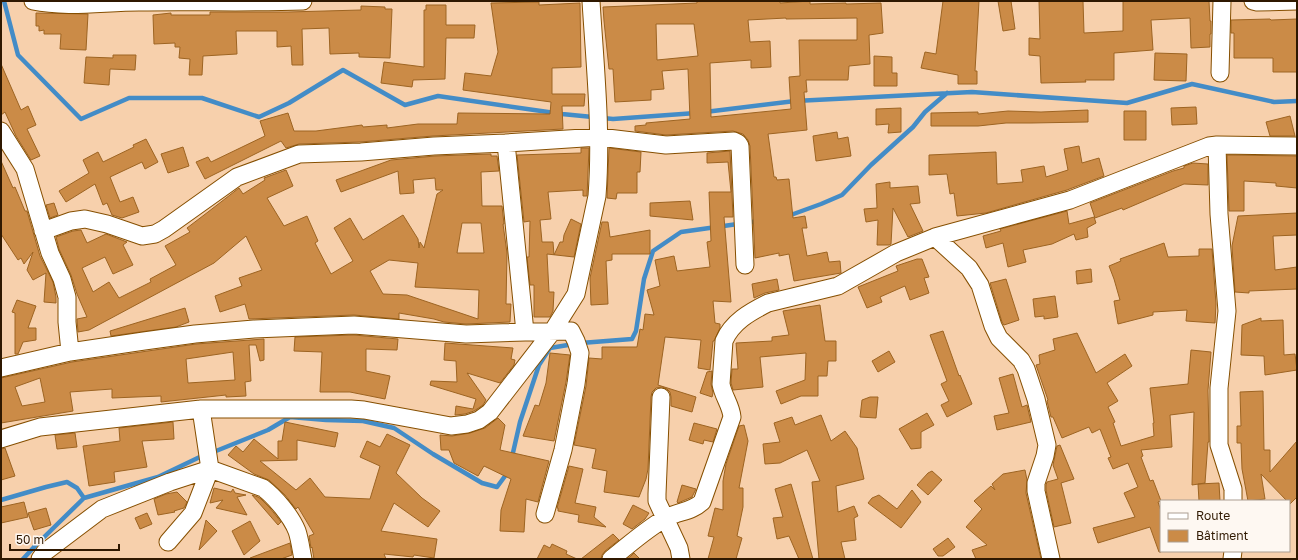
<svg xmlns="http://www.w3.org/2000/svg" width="1298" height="560" viewBox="0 0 1298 560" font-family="'Golos Text',sans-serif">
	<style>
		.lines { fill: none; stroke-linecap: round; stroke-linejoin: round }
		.stream { stroke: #438cc7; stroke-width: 4.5 }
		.building { fill: #cb8b47; stroke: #9d6422; fill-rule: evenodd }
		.minor-casing { stroke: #864f00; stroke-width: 19 }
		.minor { stroke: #fff; stroke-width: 17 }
	</style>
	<rect width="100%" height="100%" fill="#f7d0ac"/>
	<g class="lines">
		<!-- stream -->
		<path class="stream" d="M4,1L18,55L81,119L129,98H202L259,117L289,103L343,70L405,105L438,96L562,114L613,119L696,113
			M705,112L795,101L972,92L1127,103L1192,84L1274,102L1297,101
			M788,216L821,204L842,195L871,165L913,127L925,112L947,93
			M581,343L632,339L636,331L644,279L653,251L681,232L759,221
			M211,453L268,430L290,417L326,420L363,421L394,428L433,454L482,483L497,487L508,472
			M512,457L520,422L539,365L550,348L574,344
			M1,500L46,487L67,482L77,488L84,498
			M23,559L35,546L84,498L158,477L204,455"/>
	</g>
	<!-- building -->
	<path class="building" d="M697,1H780V3L810,1V4L846,3V4L881,3L883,33L869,35L870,64L849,66L848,80H806L807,92H804L807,130L768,134L774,177H776L777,180L789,179L793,218L805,216L807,228H802L807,256L827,252L829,262L840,261L841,273L794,281L789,254L779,256V253L755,258L750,146L748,140L743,134L733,131L666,135L635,131V126L646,125V123L690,119L688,69L662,71L664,89L651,90V100L615,102L613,69H609L604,21L603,7L697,3ZM786,18V19L857,18V40H799L800,76L789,77L791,109L711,117L710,63L751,60V68L771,67L770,41L750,42L748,20ZM656,24H694L698,56L657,60Z
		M943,1H979L975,71H977V84H958V75L921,68L925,52L936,54Z
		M998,1H1011L1015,29L1003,31Z
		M1039,1H1083L1084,33L1123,31V1H1209L1210,21H1211V34H1210V47L1191,48L1190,18L1151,20L1153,50L1114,53V80H1085L1086,82L1041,83L1040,56L1029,55V38L1040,39Z
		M539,2V5L580,3L581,67L552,68V94H585L584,106H562L563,129L433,136L360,142L299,144L286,148L281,141L205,179L196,162L208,157L211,162L265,136L260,121L288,113L294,131H316L362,125L363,127L387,125V128L418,124H457L458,113L550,114L551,102L463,90L465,73L491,76L498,52L491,3Z
		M426,5H446V25H475L474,38H446L445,79L413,80L412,87L381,83L384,62L424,67V10H426Z
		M361,6L385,7V9H392L390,58L359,57V53L330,54L329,28L302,29L303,65H292L291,46L277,47V31H236L237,54L203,56L202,75H189L190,59L179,58L180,47H175V43L154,44L153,15L171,13V15H210V12H288L361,10Z
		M36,13L88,14L86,50L60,49L61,34H44V30L39,31V26H36Z
		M1270,19L1271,20L1297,19V72H1273V58H1234V33H1231V20Z
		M1155,53L1187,54L1186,81L1154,80Z
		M113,55H136L135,70L110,69L109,85L84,83L86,57L113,58Z
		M874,56L892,57V73H897V86H874Z
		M1,64L21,110L28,106L36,125L27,129L40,156L31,160L16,136L5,112L1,115Z
		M1196,107L1197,124L1172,125L1171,108Z
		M901,108V132L888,133L889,124L876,125V109Z
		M1088,110V122L1031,123H1006L978,126H931V113L978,112V114L1008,111L1041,112Z
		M1124,111H1146V140H1124Z
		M1290,116L1295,136H1270L1266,122Z
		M837,132L838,139L848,137L851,156L816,161L813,136Z
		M146,139L158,162L145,169L142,162L110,177L120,202L133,197L139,212L122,218L112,215L107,203L103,205L95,184L66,202L59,191L89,173L83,160L98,152L103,162L134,147L133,145Z
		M1079,146L1082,163L1099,158L1104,176L1067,190L986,213L957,216L954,193L950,194L947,174L929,175V155L996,152L997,184L1023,182L1021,170L1044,166L1046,177L1068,170L1064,149Z
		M183,147L189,166L168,173L161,154Z
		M581,148H589L587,196H583V190L548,192L551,219L540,220L542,242H553L554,255L560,242H563L564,235L571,219L581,224L574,257L547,254L549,292H554L553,311L550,317H534V285H530L527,257H529L530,221L524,222L517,155L581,153Z
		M609,148L641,152L640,172H637V193H617L616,199L607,198Z
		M730,151L733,217H724L731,302L713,301L715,323L720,324V328L714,341H713L710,370L698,368L701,340L665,337L658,385L696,397L692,412L671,406V397L670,392L667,389L662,387L656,388L652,392L651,397L648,469L646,479L639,497L604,492L607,471L592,468L596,449L574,445L586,386L589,358L602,359V347H637L640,329L643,330L645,314L654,315L647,290L660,286L655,260L674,256L677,271L710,267L707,242L711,241L709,192H731L728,162L707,163V153Z
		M491,154V156H497L499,171L481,172L482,206H502L504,224H503L507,253L506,304H511L510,322L466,324L444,322L434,319L399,313V319L354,315L249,319L245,304L220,312L215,296L242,286L239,278L262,270L246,236L214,263L89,330L78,332L77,319L87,317L77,294L71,275L59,249L56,237L73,231L81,230L87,243L106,234L127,242L123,245L133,265L113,274L105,257L82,268L93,292L109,282L119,298L151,282L150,279L176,265L165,246L190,232L187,228L208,212L239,188L243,194L265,180L264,178L286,170L293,186L267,198L284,226L307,216L318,241L315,243L331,274L353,261L334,228L350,218L363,240L403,215L418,239L419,248L420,242L424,248L437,194L443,190H436L435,178L413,180L414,193L400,194L398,171L341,192L336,180L391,160L435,156ZM462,223H481L484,253H457ZM389,260L418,263L415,287L479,290L478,319L407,295L383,294L370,271Z
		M1227,155L1297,156V188L1276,186V183L1244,181V211H1229Z
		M1,161L13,188L15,187L25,211H27L40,256L53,282L56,297V303L44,302L46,273L33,280L27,270L33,252L24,264L21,258L18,260L1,234Z
		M1193,163L1208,164V185L1184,184L1123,210L1122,208L1095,218L1090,203L1173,171L1184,168V166Z
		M890,182V188L918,186L920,203L910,204L923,231L908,237L893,208L891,244L889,245H877L878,220L866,222L864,209L877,208L876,184Z
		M690,201L693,220L650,216V203Z
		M54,203L58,215L50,218L46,205Z
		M1067,211L1069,224L1094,217L1096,223L1087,228L1088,237L1076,240L1074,234L1052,244L1023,250L1026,262L1008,267L1003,243L986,248L983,236L1001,231L1000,229Z
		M1297,213V235L1273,236L1275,270L1297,267V289L1249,291V293L1235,292L1232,246L1238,216Z
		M602,222H608L610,237L650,230V254H612V260L606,261L608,304L591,305L590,278Z
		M1164,243L1168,257L1199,256V249H1212L1216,304L1215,323L1186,321L1187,310L1153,312V315L1118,324L1114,301L1120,300L1114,279L1109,266L1121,261L1120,259Z
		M917,259H922L929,277L924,278L929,293L910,300L905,286L880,297L882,302L867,308L858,287L898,271L896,266Z
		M1091,269L1092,282L1077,284L1076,271Z
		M777,279L779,290L765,293L754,298L752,284Z
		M1006,279L1019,320L1004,325L1002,322L990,283Z
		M1055,296L1058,317L1044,319V316L1035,317L1033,299Z
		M17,300L36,306L28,328H36V340L23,342L18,354H15V313L12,312Z
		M820,305L825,341H836V361H828L827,376H818V396H801L781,404L776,391L805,380L806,353L760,357L763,387L733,390L731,383L732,369H738L736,343L772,341V337L789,335L783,311Z
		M185,308L189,322L176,327L111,336L110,331Z
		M1261,318V321L1283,320L1284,355L1295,354L1297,370L1265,375L1264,356L1241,355L1242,325Z
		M943,331L959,376L960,375L972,404L947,417L941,405L949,401L941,384L947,381L930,335Z
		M1077,333L1096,373L1125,354L1132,366L1107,383L1118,401L1108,407L1115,422L1113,423L1121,446L1154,436L1153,423H1154L1150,388L1188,384L1191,350L1211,352L1208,390L1209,442H1208L1205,483L1192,485L1194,412L1170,415L1172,447L1141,450L1143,456L1141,457L1150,481L1153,480L1161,501L1158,502L1161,511V552H1159L1150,527L1098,543L1093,528L1135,517L1124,493L1138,487L1128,463L1113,469L1108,458L1111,457L1100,429L1092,433L1089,427L1062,438L1053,417H1051L1047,401L1048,400L1036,365L1040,364L1039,355L1055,350L1053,339Z
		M354,335L398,339L397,350L366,349V371L390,376L385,399L350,392H320L322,352L294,351L295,337Z
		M264,339V360L260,361L256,345H249L251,381L245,382L246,396L226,397V395L161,402V396L112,398V389L70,392L73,411L1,423V378L72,362L196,344ZM233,352L235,380L188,383L186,359ZM40,378L45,402L22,406L15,387Z
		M445,343L513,348L511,359L515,360L514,365L500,383L467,373L486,400L483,405L474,411L465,414L455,415L456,406L473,409L476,399L430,385L431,381L457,382L456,361L444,360Z
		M889,351L895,362L878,372L872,361Z
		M550,353L570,355L566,382L554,441L523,436L535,405L539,406L546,383Z
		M712,371L711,384L713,393L712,397L700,393L707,372Z
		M1013,374L1022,407L1027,405L1031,422L997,430L994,416L1009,413L999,378Z
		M1263,391L1264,450H1270V472L1297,441V497L1290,504L1289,501H1287L1261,474L1265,499L1248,501L1242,469L1241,443H1237V426H1241L1240,392Z
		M870,397H878L876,418L860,417L862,400Z
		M927,413L934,425L921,432V448L911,449L899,429Z
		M821,415L831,441L845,431L857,448L864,479L836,486L838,512L854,506L858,516L854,518L856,540L841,542L845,559H819L812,482L820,481L807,450L780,463L765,464L763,444L780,442L774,423L792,417L795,425Z
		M498,418L505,425L500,450L549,461L538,502L526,499L524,532L500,531L501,510L511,479L484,466L478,476L454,463L449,450H441L440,435L452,436L470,433L485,428Z
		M173,422L174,439L142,441L147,467L114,472L115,482L89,486L83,446L120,441L119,428Z
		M285,422L338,433L335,447L297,440V460L260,461L296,490L310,478L325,497L370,499L380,466L360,457L367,441L380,447L387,434L410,445L396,473L422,498L440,511L428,527L394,503L381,531L437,539L434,558L414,555L413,557L384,554L386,559H314L312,547L311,548L309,536L314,534L298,507L296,509L285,495L269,480L254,474L228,455L236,446L243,452L254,439L278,459V441H282Z
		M694,423L717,429L713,442L704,440L703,444L689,440Z
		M744,425L748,441L739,488H743V507L737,536L742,538L736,559H708L714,537L708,536L715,508L723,510V481L726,464L739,426Z
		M75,433L77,447L57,449L55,435Z
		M1060,445L1074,479L1061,483L1071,523L1054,527L1046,490V485L1047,482L1058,479L1053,465L1057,446Z
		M5,448L15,476L1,480V449Z
		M569,466L583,469L575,503L596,507L594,517L606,527L578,522L579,515L558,511V508H557Z
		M1025,470L1027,480L1026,493L1041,559H976L972,550L987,545L966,527L982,509L974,501L991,486L995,490L992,484L1003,474Z
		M932,471L942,480L928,495L917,485L928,473Z
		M1219,483L1220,501H1199L1198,484Z
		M791,484L813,559H799L789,536L777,539L773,518L783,517L775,489Z
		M682,485L696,489L692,497L678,503L677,502Z
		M214,488L231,492L233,489L235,493L246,495L237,497L247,515L216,508L223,500L210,503Z
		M912,490L921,502L901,528L868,503L872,498L879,495L897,509Z
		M177,492L187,502L184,508L174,511L175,512L158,515L154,499L166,494Z
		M252,495L258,497L261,499L270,508L281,522L278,525Z
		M24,502L28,517L1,523V507Z
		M633,505L649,513L645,519L632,529L623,524Z
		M46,508L51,525L34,530L28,513Z
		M147,513L152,524L140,529L135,518Z
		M206,520L217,531L199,550Z
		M250,521L260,541L244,555L232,531Z
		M613,534L619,540L605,551L602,555L601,559H581Z
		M948,538L955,547L943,556H938L933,549Z
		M290,543L292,555L281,559H251L250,558Z
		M552,544L567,551L566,554L577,559H537L544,545L550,548Z
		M634,553L640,559H627L631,556Z"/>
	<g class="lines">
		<!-- minor casing -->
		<g class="minor-casing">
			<path id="minor" d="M33,1C67,8 104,2 139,2C194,1 248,3 303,1
				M1253,1L1257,2L1297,1
				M1220,73L1222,1
				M1,131L25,169L50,253L62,279L67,297V322L70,352
				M506,143L525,332L571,331L576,341L580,353L576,384L563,450L545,514
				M1217,145L1219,214L1227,311L1219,388V445L1233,489V501
				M43,231L71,221L85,219L107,224L142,236L155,234L164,229L237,177L299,154L361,152L434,146L506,143L599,137L666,145L734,141L738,143L740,146L745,265
				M935,237L969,268L980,285L993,326L999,338L1021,360L1026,369L1036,399L1047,445L1045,456L1036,483V491L1051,559
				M1,368L70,352L144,341L195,334L254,329L354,325L466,334L525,332
				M661,397L657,494V501L679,548L681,559
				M201,409L210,469L263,488C275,497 291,516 297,531C300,540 301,550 303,559
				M1,439L40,427L201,409H351L364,410L451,426L467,424L479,420L490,412L552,332L576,294L597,196C602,131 595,66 591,1
				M168,542L193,513L210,469
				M40,559L45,552L102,509L170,482L210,469
				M611,559C629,545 646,529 666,518C679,511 691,512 702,502L732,417C731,405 723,396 721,384L724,341C732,322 750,312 768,303L838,286L896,253L935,237L1070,200L1209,146L1217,145L1297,146
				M1232,559L1233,551"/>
		</g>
		<!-- minor -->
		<use href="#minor" class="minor"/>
	</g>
	<!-- border -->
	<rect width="1298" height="560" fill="none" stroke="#2f1800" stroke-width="4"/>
	<!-- legend -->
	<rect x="1160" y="500" width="130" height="52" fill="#fef8f2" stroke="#ab9e91"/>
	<rect x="1168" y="513" width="20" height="6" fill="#ffffff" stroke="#ab9e91"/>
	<text x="1196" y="520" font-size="12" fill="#2f1800">Route</text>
	<rect x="1168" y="530" width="20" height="12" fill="#cb8b47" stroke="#ab9e91"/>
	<text x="1196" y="540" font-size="12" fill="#2f1800">Bâtiment</text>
	<!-- scale -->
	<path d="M10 544v6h109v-6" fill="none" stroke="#2f1800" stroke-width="2"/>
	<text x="16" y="544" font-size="12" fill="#2f1800" stroke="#fef8f2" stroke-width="3" paint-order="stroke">50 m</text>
</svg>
